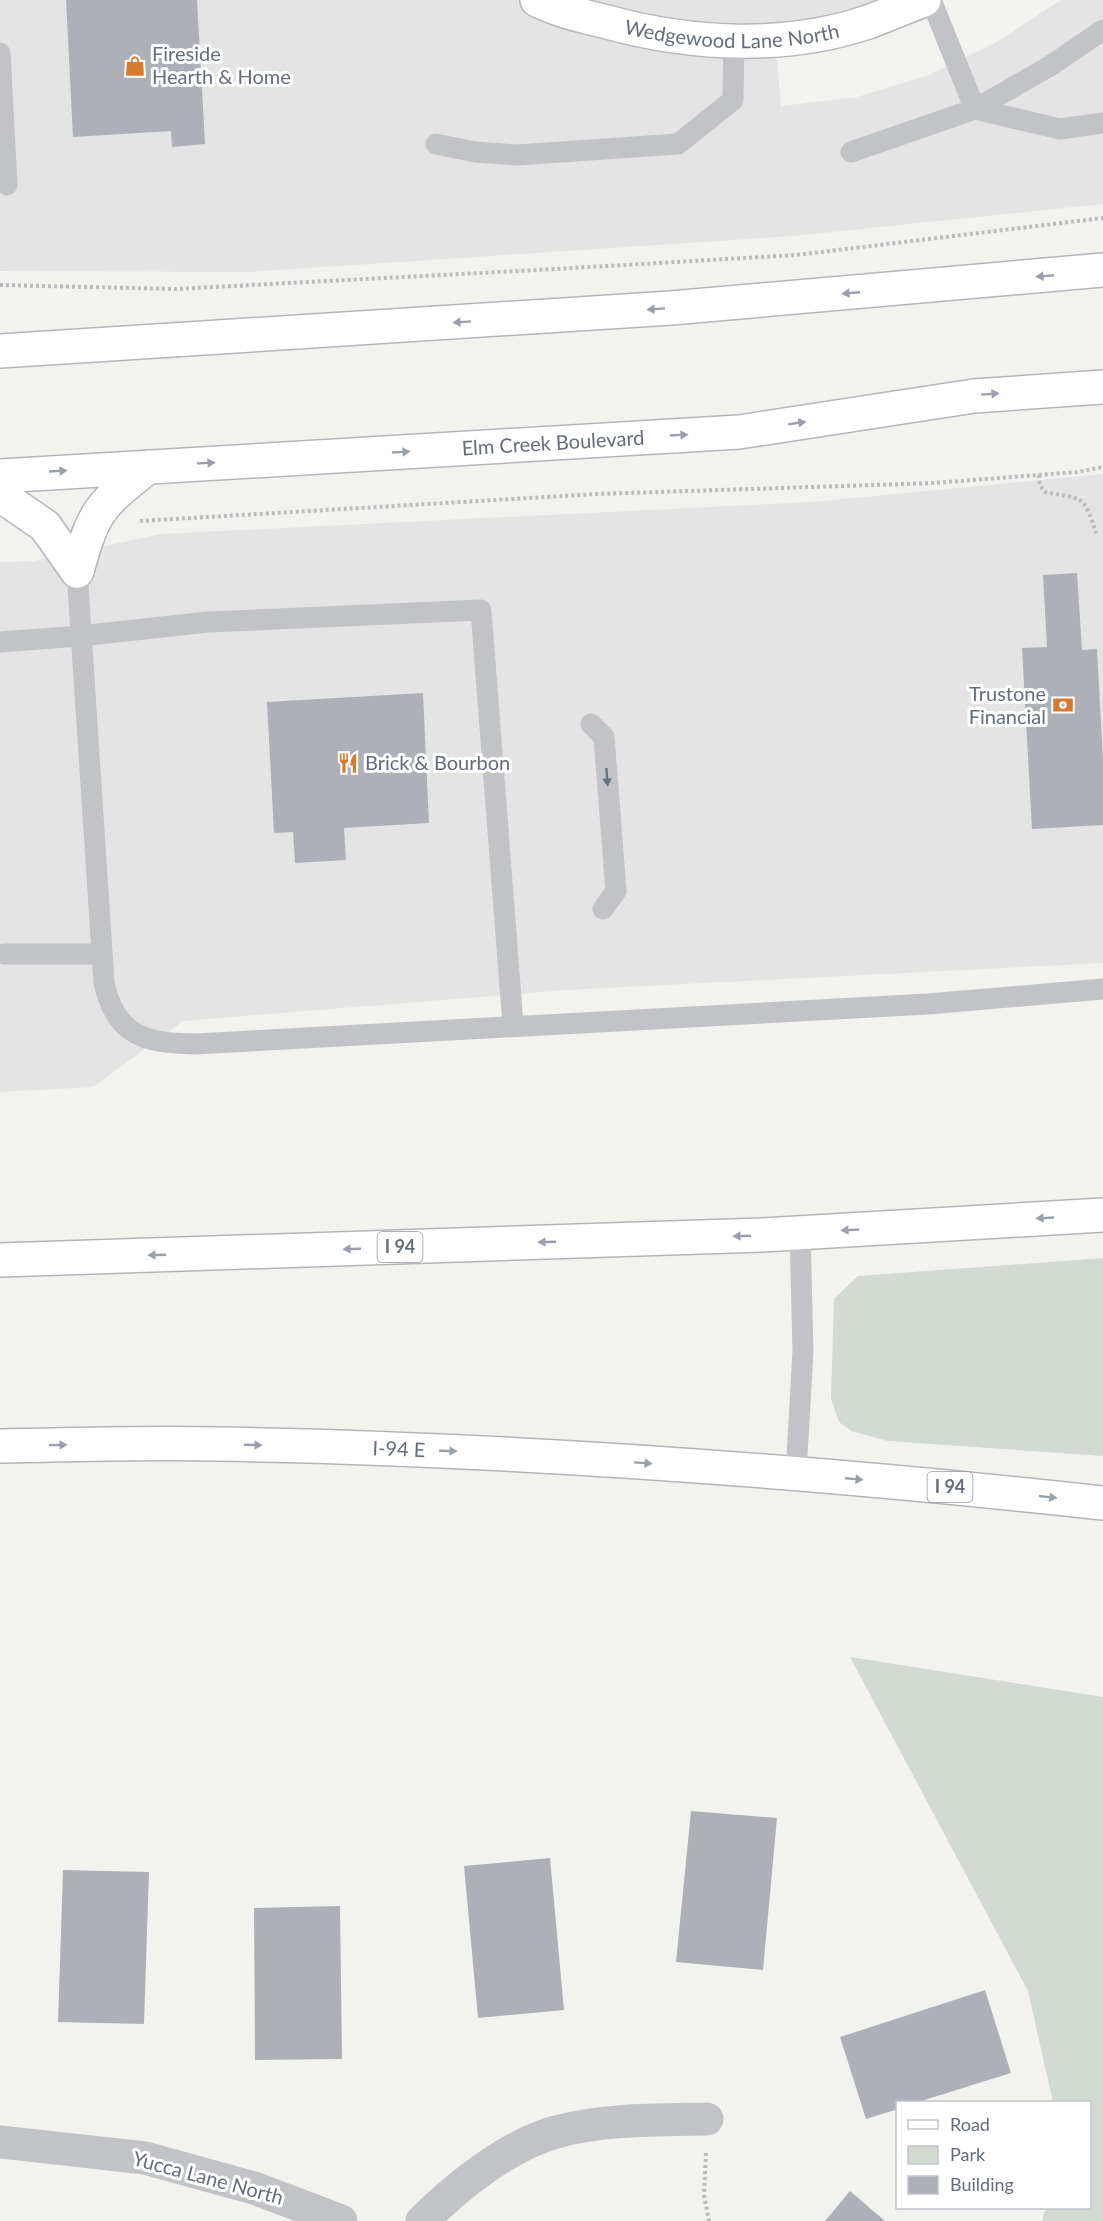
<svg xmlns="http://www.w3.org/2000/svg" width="1103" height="2221" viewBox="0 0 1103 2221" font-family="Lato,sans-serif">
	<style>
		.built { fill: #e3e4e3 }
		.green { fill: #d2dad1 }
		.building { fill: #adb1b7 }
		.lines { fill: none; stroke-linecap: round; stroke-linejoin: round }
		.secondary-casing { stroke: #b3b6bb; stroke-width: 36 }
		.highway-casing { stroke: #b3b5b8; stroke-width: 36 }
		.path { stroke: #babbbe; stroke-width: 4; stroke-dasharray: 3 3; stroke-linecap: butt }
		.lane { stroke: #c1c3c7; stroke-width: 21 }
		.street { stroke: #c1c3c7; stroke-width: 33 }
		.secondary { stroke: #fff; stroke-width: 33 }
		.highway { stroke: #fff; stroke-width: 33 }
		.oneway { fill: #9aa0ab }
		.oneway2 { fill: #697182 }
		.labels { text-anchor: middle; stroke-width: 6; stroke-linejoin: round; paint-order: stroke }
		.shield { fill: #fff; stroke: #9299a5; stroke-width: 1.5 }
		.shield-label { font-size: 18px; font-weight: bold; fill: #646d7e }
		.street-label { font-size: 20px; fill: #646d7e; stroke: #fff }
		.poi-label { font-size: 20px; fill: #646d7e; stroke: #fff; text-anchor: start }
	</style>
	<rect width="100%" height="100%" fill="#f2f3ef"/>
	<!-- built -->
	<path class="built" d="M0,0H924L775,40L782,115V106L857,97L929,75L997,42L1061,0H1103V204L793,236L248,272L0,271Z
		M1103,474V963L566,990L183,1021L93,1087L0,1092V562L34,561L161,534L812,502Z"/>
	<!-- green -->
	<path class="green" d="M1103,1258V1456L888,1441L851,1431L839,1422L831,1399L834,1299L858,1276Z
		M850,1657L1103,1697V2221H1042L1046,2208H1090V2102H1053L1028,1991Z"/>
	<!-- building -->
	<path class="building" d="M66,0H197L205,144L172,147L171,131L73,137Z
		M1077,573L1082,650L1097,649L1103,760V825L1032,829L1022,648L1047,647L1043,575Z
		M423,693L429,823L344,828L346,860L295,863L293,832L274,833L267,702Z
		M691,1811L777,1818L763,1970L676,1962Z
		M550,1858L564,2010L478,2018L464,1866Z
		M63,1870L149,1872L144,2024L58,2022Z
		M340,1906L342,2059L255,2060L254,1908Z
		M985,1990L1011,2073L918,2102H898V2109L866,2119L840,2037Z
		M850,2191L885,2221H825Z"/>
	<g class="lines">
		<!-- secondary casing -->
		<g class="secondary-casing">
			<g id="secondary">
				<path id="s1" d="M537,0C559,11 583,16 607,22C691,45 785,50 868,22C887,15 905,7 924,0"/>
				<path d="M0,351L671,308L1103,270"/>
				<path id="s2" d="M0,476L739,432L974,396L1103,387"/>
				<path d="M0,495L45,526L77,571"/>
				<path d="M77,571C94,510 99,506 148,467"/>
			</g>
		</g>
		<!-- highway casing -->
		<g class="highway-casing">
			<g id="highway">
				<path d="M0,1260L762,1235L1103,1215"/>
				<path id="s3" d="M0,1446C72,1445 144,1442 217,1444C513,1449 809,1471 1103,1503"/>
			</g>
		</g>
		<!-- path -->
		<path class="path" d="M0,285L176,289L555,269L796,255L1103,218
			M1039,475L1040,486L1045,492C1084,500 1083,493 1096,533
			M140,521L597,494L934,483L1077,472L1103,467
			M706,2153L704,2195L709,2221"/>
		<!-- lane -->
		<path class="lane" d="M931,0L975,109L1060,129L1103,123
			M0,53L7,185
			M436,144L475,152L517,155L678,144L733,100L734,42
			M851,152L975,109L1050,66L1103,30
			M77,571L104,983C116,1036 144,1043 195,1044L928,1004L1103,989
			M0,642L80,636L208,622L481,610L513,1025
			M591,724L604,737L616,891L603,909
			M5,954H102
			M796,1474L803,1351L800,1232"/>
		<!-- street -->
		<path class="street" d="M0,2142L145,2158L254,2188L341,2221
			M422,2221C458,2186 506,2146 556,2132C604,2119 657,2120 707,2119"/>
		<!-- secondary -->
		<use href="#secondary" class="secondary"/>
		<!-- highway -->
		<use href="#highway" class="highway"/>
	</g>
	<!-- one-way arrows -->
	<defs><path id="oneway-solid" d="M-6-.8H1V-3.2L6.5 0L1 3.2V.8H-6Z" transform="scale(1.5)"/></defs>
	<g class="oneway">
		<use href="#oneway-solid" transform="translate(1045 276) rotate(175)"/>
		<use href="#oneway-solid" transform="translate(851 293) rotate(175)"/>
		<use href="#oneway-solid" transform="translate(656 309) rotate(176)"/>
		<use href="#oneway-solid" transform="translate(462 322) rotate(176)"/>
		<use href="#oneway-solid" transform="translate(990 394) rotate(-4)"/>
		<use href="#oneway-solid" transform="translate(797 423) rotate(-9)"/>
		<use href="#oneway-solid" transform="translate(679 435) rotate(-3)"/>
		<use href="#oneway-solid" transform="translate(401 452) rotate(-3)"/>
		<use href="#oneway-solid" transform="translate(206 463) rotate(-3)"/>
		<use href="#oneway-solid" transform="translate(58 471) rotate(-3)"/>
		<use href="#oneway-solid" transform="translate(1045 1218) rotate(177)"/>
		<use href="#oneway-solid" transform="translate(850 1230) rotate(177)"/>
		<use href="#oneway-solid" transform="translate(742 1236) rotate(178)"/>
		<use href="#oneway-solid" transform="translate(547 1242) rotate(178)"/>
		<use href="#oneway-solid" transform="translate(352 1249) rotate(178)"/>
		<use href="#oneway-solid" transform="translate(157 1255) rotate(178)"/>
		<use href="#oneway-solid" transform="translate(58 1445) rotate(-1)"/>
		<use href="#oneway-solid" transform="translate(253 1445) rotate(2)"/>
		<use href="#oneway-solid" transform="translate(448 1451) rotate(2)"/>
		<use href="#oneway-solid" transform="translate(643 1463) rotate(4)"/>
		<use href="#oneway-solid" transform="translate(854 1479) rotate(5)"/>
		<use href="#oneway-solid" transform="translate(1048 1497) rotate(6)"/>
	</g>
	<use class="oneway2" href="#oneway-solid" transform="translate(607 777) rotate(86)"/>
	<!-- icons -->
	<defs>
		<g id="shop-bare" transform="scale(1.62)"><path d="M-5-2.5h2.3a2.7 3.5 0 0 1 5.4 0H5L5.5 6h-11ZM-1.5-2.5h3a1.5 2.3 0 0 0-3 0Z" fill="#d67a2d" stroke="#fff" stroke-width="2.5" paint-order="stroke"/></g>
		<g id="bank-bare" transform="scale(1.62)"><path d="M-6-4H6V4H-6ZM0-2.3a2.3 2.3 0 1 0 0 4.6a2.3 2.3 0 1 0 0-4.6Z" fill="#d67a2d" stroke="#fff" stroke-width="2.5" paint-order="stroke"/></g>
		<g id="restaurant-bare" transform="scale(1.62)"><path d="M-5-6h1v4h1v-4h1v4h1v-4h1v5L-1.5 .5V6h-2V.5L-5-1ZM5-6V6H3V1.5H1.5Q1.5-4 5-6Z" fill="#d67a2d" stroke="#fff" stroke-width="2.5" paint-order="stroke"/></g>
	</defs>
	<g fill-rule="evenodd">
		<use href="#shop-bare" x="135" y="66"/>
		<use href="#bank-bare" x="1063" y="705"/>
		<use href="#restaurant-bare" x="348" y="763"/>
	</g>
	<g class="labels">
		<!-- shield labels -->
		<g class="shield">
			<rect x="377.5" y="1232" width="45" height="30" rx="4.5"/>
			<rect x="927.5" y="1472" width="45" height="30" rx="4.5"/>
		</g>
		<g class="shield-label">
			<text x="400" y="1253">I 94</text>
			<text x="950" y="1493">I 94</text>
		</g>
		<!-- street labels -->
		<g class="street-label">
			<text dy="7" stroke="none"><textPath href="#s1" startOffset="200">Wedgewood Lane North</textPath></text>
			<text dy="7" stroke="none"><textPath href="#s2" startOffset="554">Elm Creek Boulevard</textPath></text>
			<text dy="7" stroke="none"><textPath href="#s3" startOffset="399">I-94 E</textPath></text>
			<text transform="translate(208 2178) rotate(15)" y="7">Yucca Lane North</text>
		</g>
		<!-- poi labels -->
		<g class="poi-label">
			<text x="152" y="61">Fireside<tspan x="152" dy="23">Hearth &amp; Home</tspan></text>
			<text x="1046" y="701" text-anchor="end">Trustone<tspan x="1046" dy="23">Financial</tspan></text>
			<text x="365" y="770">Brick &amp; Bourbon</text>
		</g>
	</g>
	<!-- legend -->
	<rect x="896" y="2101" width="195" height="108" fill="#ffffff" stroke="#c1c5cb" stroke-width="1.5"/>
	<rect x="908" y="2120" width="30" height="9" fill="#ffffff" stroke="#c1c5cb" stroke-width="1.5"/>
	<text x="950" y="2131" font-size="18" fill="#646d7e">Road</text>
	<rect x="908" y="2146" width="30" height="18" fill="#d2dad1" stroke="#c1c5cb" stroke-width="1.5"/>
	<text x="950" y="2161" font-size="18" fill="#646d7e">Park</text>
	<rect x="908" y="2176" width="30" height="18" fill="#adb1b7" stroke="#c1c5cb" stroke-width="1.5"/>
	<text x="950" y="2191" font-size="18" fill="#646d7e">Building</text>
</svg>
